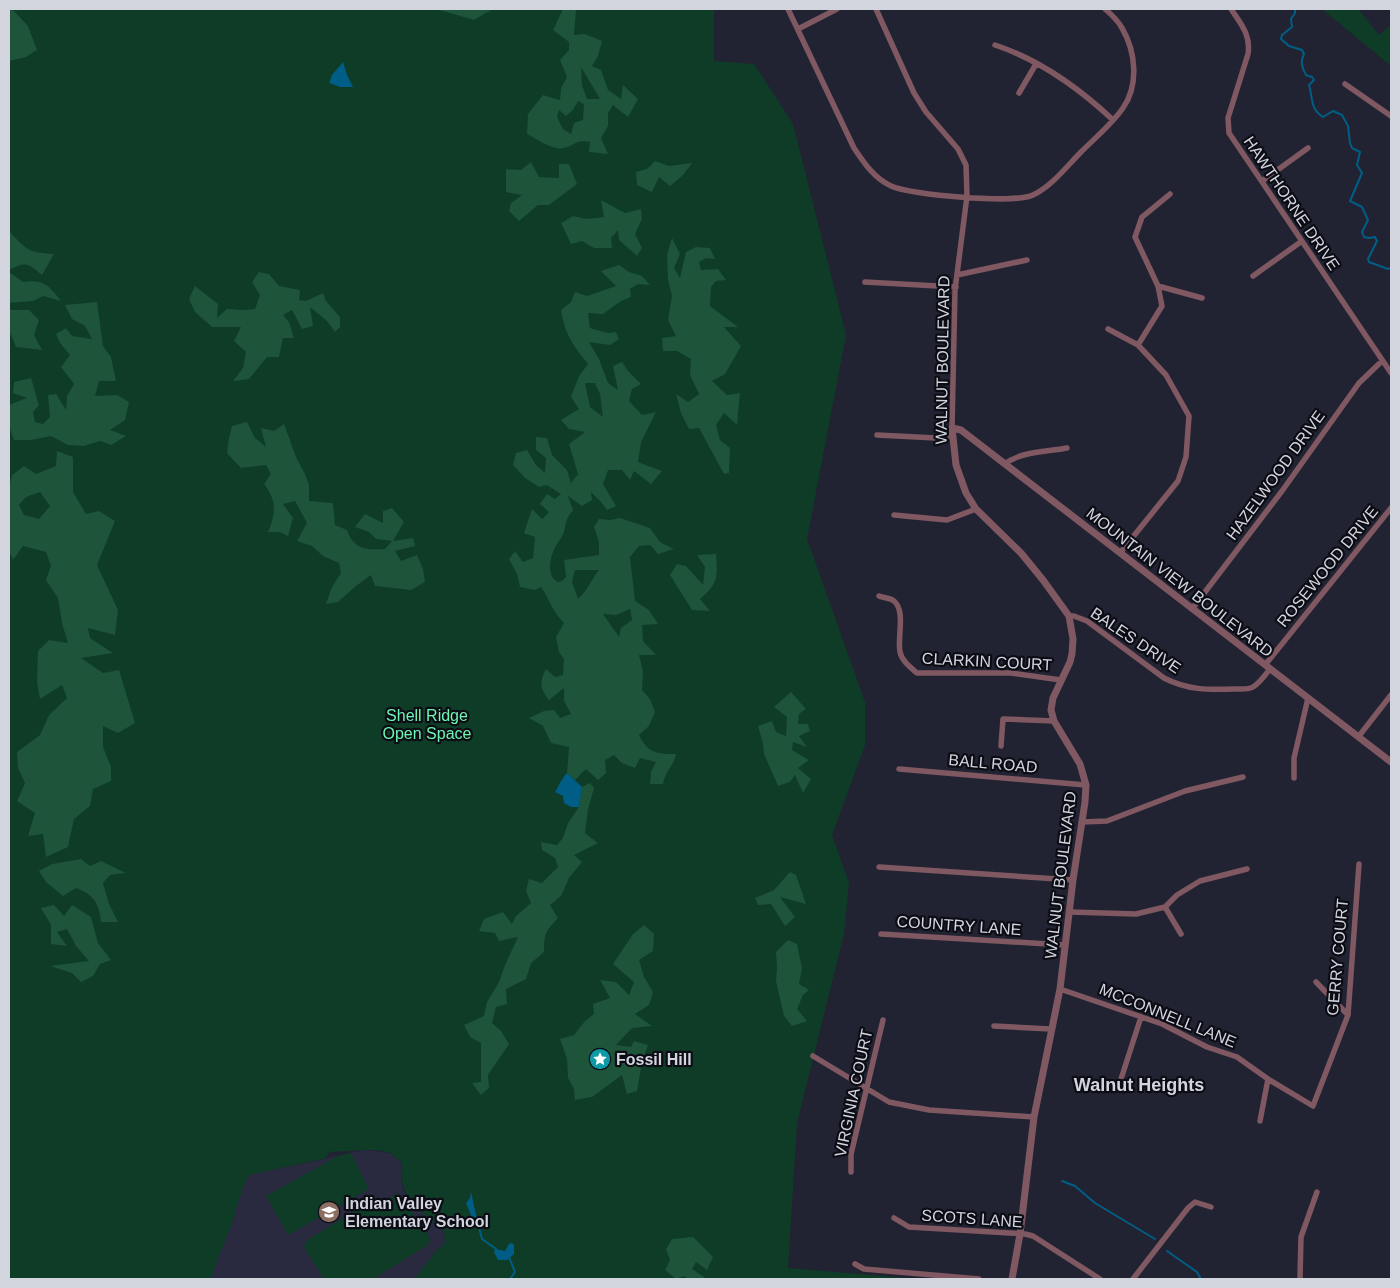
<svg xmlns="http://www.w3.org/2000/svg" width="1400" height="1288" viewBox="0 0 1400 1288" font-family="Helvetica,sans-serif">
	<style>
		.built { fill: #292a3f }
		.green { fill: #0e3c27 }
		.forest { fill: #1d543a; fill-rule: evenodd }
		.water { fill: #005e86 }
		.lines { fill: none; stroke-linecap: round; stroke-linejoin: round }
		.stream { stroke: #005e86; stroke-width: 2 }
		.minor { stroke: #805862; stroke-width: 5.5 }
		.tertiary { stroke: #805862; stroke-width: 7 }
		.labels { text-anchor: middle; stroke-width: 4.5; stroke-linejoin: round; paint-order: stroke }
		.street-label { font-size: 16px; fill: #d2d4de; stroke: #0c0d14 }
		.park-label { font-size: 16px; fill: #6ef6b4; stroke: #0c0d14 }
		.poi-label { font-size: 16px; font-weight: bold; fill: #d2d4de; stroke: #0c0d14; text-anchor: start }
		.neighbourhood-label { font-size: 18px; font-weight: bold; fill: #d2d4de; stroke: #0c0d14 }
	</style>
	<rect width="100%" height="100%" fill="#222332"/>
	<!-- built -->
	<path class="built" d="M365,1150L391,1153L402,1164L401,1177L403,1190L412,1204L444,1229L445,1243L437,1250L414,1279H211L216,1261L233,1220L241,1190L249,1175Z"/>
	<!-- green -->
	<path class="green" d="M9,9H714V61L754,64L793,124L846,335L807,539L865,702V745L832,835L849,883L844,934L797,1123L788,1268L906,1278V1279H414L437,1250L445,1243L444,1229C418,1210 398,1199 402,1163L391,1153L378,1150H365L329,1152L326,1158L249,1175C241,1190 238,1204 233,1220C226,1240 217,1259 211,1279H9Z
		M1322,9H1358L1379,35L1391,25V66Z
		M351,1153L369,1189L288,1235L266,1196L338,1156Z
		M398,1193L430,1237L428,1245L379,1275L376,1279H324L304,1247L306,1241L360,1207L371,1208Z"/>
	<!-- forest -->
	<path class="forest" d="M9,9H12L28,26L37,50L26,57L9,61Z
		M436,9H493L474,20Z
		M563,9H576L574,35L585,34L602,41L598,56L592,66L601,70L608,90L621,99L623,85L638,99L628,117L613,105L608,113V126L601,138L608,154L589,152L590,142C576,139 576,145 564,148C553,151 537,139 527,134L528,114L543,95L560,100L561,88L567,77L560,60L569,50V42L553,30ZM581,67L600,99H587L582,85ZM578,101L584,104L583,120L574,123L571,134L563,129L557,117L559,110L566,116L573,110Z
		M655,161L669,166L692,163L683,175L670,186L659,177L652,192L637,185L636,172L647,169Z
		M531,162L539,177L559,178V164H569L577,184L549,205H538L519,221L509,211L511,203L522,195L506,192V169L521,170Z
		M601,200L625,213L641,209L642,219L635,234L642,248L637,256L619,240L618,230L611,238L612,248H594L582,241L571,244L561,223L573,216L586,219L604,217Z
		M9,231C28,251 27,252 54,254L42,275C28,263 26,261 9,270Z
		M672,238L680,254L674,268L680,278L686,252L696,247L710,248L715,259L706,258L699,262L701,270L718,269L726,280L716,281L711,287L710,306L738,327H724L741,346L725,374L712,381L727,395L740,393L737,425L724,413L716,425L720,440L730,448L729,473L724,474L699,428L689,429L681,413L676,394L688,402L699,394L690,375L691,359L677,351H663L662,338L676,336L668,320L672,296L668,280L667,255Z
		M619,265L629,272L642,276L650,285L638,284L630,289L631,297L621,301L603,314L588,313L590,328L608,333L616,332L619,339L610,345L589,342L599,359L608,383L618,390L613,366L622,362L628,371L641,384L632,389L629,401L642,415L656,412L641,442L638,462L662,471L651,484L634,471L630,480L622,470H608L603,484L616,506L607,510L601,502L591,492L592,500L582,506L568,496L573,510C565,521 567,520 564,532C562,538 556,544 554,550C549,560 547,577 558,582L562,581L566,577L564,560L599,555V542L594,527L599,519L610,520L620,518L650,528L660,542L674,549L658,554L650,545L639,546L630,557L635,601L649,610L658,624L642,625L643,641L656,655H639L643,671L642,690L650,699L655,712L649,726L639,735C648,753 656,754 676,754C673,768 666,769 663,784H650L651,772L656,762L640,758L635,768L622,763L614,755L605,760L606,773L598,780L586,769L575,780L567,773L569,747L551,743L543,726L529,718L544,711L554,710L560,718L571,714L564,701V688L549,700C540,688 539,682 546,669L555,677L563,675L564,659L559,652L556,637L564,623C554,614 549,599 541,587L535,590L520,587L517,574L509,559L515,551L523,562L533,558L535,537L524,533L532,509L542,519L549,512L540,504L547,494L555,499L561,494L547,485L539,487L525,478L513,465L516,453L527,450L536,465L545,473L546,458L536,450V437L547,438L552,455L567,470L571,483L578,474L569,444L585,432L569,429L561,420L579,409L571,397L579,376L588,364C573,345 565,335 561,310L571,302L575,292L587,296L616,286L601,271ZM585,383H595L600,394L603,417L590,407ZM575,570H599C591,580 587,591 578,599L572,582ZM630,609L632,620L621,628L619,637L603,614L616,615Z
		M9,272L23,282C43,279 49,285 61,301L43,296L33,301L9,303Z
		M259,272L269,274L279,286L300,290L299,300L306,301L323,293L326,301L340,317V327L335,332L327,321L310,307L313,326L302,329L292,310L283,315L289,322L294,338H283L279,357H267L249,379L233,381L243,368L246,352L234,341L241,327H212L195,312L189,299L195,286L218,304L217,318L227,309L242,310L255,309L260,295L252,282Z
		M97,302L103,346L111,357L116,381H99L95,396L117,395L129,402L125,420L110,430L126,436L111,445L100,441L84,446L68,445L51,436L31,440H14C10,429 5,415 11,404L27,398L13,393L14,382L31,378L39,405L33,412L35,422L43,424L50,417L48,395L56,394L66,410L67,396L74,384L61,367L70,355L60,343L56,334L66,328L72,336L92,339L85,326L72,319L65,305Z
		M9,308L11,310H29L39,320L34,335L42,350L16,347L9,330Z
		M247,422L255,438L266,447L261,428L274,431L284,424L296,457L305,474L309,485V501L333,503L335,525L347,530C354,550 367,550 385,549L392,541L376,539L369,532L355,527L365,514L383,523V511L392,508L404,522L393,541L413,538L415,546L395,551L401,561L417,555L423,569L425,582L411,590L375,586L371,575L356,586L338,602L326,604L332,587L341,573L339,563L323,556L312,546L297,541L307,523L295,501L283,504L293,518L288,536L280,532H268C276,513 277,501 264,484L271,474L266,465L241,468L227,453L229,438L232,426Z
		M57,451L73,457V492L86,514L99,511L115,521L97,565L118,610L115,635L88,628L90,638L113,653L81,658L103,673L119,670L135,723L118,733L103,726V747L111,767V781L93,789L90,806L74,819L68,847L46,857L43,834L28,836L35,813L17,801L25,783L18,768L17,752L40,735L49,715L67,698L62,685L40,699L37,682L38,651L49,640L68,643L62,623L58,598L46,580L51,566L46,552L23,546L13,560L9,551V489L12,475L24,466L36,474L56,466ZM40,492L50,506L39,519L24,515L19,505L26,497Z
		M716,554C718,577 718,584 700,599L710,611L692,610L670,575L677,564L686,566L703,585L705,567L697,555Z
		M791,692L806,709L799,714L798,724H808L810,731L799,736L807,747L793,742L792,750L809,760L798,768L811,779L803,793L795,775L790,782L778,786L764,754L763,744L758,726L772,721L776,732L786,736L787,717L774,707Z
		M590,783L594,788L588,809L585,833L598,843L574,855L582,862L569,878L561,896L550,905L558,918C546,931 544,933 544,952L531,963L526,979L506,989L507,1004L496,1007L492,1023L501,1031L509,1044L488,1075L489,1088L481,1095L472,1083L481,1082V1043L470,1037L464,1025L484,1016L487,1002L499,982L505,965L518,937L499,941L495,933L479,931L484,919L503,912L512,924L516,916L531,903L526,891L529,879L542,883L558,867L555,858L542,850L541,842L557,845L563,838L568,823L579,807L582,787Z
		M81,859L90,866L101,861L126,873L110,875L103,883L109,904L118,922H101C99,903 94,895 76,888L63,896L46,882L39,871L52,864Z
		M790,872L796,875L806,904L780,897L795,917L785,926L771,904L758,905L755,898L774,890Z
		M54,905L64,916L72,905L91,917L98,943L111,960L100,964L93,976L81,982L72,973L50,966L89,961L76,946L67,929L57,932L67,946L51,944V925L41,908Z
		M644,925L654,934L653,951L639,960L644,977L653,992L649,1005L635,1014L652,1026L632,1028L616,1045L631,1047L634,1041L648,1045L642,1062L637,1091L627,1094L622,1075L592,1097L575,1100L574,1089L568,1078L567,1059L560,1039L574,1035L585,1021L594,1014L593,1004L610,998L600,980L616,982L629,995L634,982L613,964L633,934Z
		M788,940L797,944L802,969L799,984L809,990L803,995L797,1009L807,1021L792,1026L784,1016L776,981L777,967L776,952Z
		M693,1237L713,1257L707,1270L696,1262L692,1269L707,1279H687L685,1276L676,1279L665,1270L670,1260L666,1249L672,1239Z"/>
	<!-- water -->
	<path class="water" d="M343,62L347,75L353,87H340L329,83L332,75Z
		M567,773L582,787L579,807H571L564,803L563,796L555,792C559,786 561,779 567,773Z
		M471,1192L476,1215L481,1220L482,1224L479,1227L475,1225L466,1203L470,1198Z
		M512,1243L514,1245V1254L507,1260H498L494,1252L495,1249L505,1251L509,1244Z"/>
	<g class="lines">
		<!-- stream -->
		<path class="stream" d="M1295,9V13L1291,19L1292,27L1282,35L1281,39L1289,46L1302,50L1304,54C1300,62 1302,68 1306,75L1312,77L1314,80L1309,85C1313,98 1310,109 1323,117L1333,111L1342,115L1348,126L1350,143L1352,148L1360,152L1357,165L1362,173L1350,201L1362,207L1368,220L1362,232L1364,237L1369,238L1375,237L1377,241L1368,259L1369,262L1388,269L1391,268
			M1062,1181L1075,1186L1095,1203L1155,1239
			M479,1227L482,1239L496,1249
			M1167,1251L1197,1272L1201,1279
			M509,1257L515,1272L510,1279"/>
		<!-- minor -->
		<path class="minor" d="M788,9L854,148C864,163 874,178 891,186C910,195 1015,204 1033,195C1052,186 1067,166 1081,152C1095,138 1112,124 1123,108C1139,85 1136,52 1122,28C1118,21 1111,14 1105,9
			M876,9L914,93L926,112L958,149L966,165L967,196L955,290L952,428
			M1231,9C1241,24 1251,35 1248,54L1228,118L1229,133L1391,373
			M798,29L837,9
			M995,45C1040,60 1079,88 1113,120
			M1345,84L1391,116
			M1019,93L1036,64
			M1262,181L1308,148
			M957,275L1027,260
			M1253,276L1302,241
			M865,282L956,287
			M1158,286L1135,237L1142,217L1170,194
			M1108,329L1138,345L1166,375L1189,416L1186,457L1178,481L1120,553
			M1138,345L1162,306L1158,286L1202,298
			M877,435L936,438L952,436
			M1005,464C1021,451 1047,452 1067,448
			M894,515L947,520L976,509
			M879,596C884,598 891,598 894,601C906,611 897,638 900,652C902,661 910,667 917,673H1011L1061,680
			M1192,609L1282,491L1359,383L1382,361
			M1069,616H1074L1087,621L1164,678C1187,690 1208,690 1234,689C1240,689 1248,690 1253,687C1260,683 1265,675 1270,669
			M1265,665L1391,508
			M1359,736L1391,695
			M1001,746L1003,719L1054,721
			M899,769L1086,785
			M1294,778V758L1308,698
			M1082,822L1107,821L1185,791L1243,777
			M879,867L1073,880
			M1165,907L1181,934
			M1070,912L1136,914L1165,907L1177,895L1200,881L1247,869
			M881,934L1064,945
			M1316,982L1348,1015
			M1060,989L1162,1024L1207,1047L1237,1057L1268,1079L1313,1106L1348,1015L1359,864
			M994,1026L1051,1029
			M813,1056L889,1102L929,1110L1034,1117
			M1121,1079L1141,1017
			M1260,1121L1268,1079
			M851,1172V1154L883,1020
			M894,1218L909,1227L1025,1234L1033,1236L1100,1279
			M855,1264L864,1269L979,1279
			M1133,1279L1188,1208L1195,1202L1211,1207
			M1300,1279L1301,1237L1317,1192"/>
		<!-- tertiary -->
		<path class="tertiary" d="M1012,1279L1020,1234L1034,1117L1060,989L1073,880L1085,802L1086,785L1080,764L1054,721L1051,710L1053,698L1070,662L1072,654L1073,639L1069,616L1043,580L1021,553L976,509L966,493L956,465L952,428L961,430L1391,762"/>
	</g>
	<!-- icons -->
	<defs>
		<g id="sight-disc" transform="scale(1.125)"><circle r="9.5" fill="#0f9aa8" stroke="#0c0d14"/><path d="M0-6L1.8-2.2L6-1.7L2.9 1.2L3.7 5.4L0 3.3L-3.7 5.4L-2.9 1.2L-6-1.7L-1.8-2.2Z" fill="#fff"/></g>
		<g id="school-disc" transform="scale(1.125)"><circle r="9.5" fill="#8d6e63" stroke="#0c0d14"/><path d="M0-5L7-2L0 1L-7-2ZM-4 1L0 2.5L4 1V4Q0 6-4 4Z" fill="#fff"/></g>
	</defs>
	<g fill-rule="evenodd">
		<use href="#sight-disc" x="600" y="1059"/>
		<use href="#school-disc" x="329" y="1212"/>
	</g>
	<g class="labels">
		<!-- street labels -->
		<g class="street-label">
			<text transform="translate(1292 203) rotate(56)" y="6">HAWTHORNE DRIVE</text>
			<text transform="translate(942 360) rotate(-89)" y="6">WALNUT BOULEVARD</text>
			<text transform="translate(1275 475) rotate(-54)" y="6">HAZELWOOD DRIVE</text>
			<text transform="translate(1327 566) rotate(-51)" y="6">ROSEWOOD DRIVE</text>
			<text transform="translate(1180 582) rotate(38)" y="6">MOUNTAIN VIEW BOULEVARD</text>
			<text transform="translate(1136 640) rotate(34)" y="6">BALES DRIVE</text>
			<text transform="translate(987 661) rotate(3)" y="6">CLARKIN COURT</text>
			<text transform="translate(993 763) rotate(5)" y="6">BALL ROAD</text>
			<text transform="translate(1060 875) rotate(-83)" y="6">WALNUT BOULEVARD</text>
			<text transform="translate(959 925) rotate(4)" y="6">COUNTRY LANE</text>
			<text transform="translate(1337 957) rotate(-85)" y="6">GERRY COURT</text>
			<text transform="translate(1168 1015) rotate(22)" y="6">MCCONNELL LANE</text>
			<text transform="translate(853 1093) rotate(-78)" y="6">VIRGINIA COURT</text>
			<text transform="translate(972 1218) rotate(4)" y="6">SCOTS LANE</text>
		</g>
		<!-- park labels -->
		<g class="park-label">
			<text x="427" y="721">Shell Ridge<tspan x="427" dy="18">Open Space</tspan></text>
		</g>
		<!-- poi labels -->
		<g class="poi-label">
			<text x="616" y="1065">Fossil Hill</text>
			<text x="345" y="1209">Indian Valley<tspan x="345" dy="18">Elementary School</tspan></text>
		</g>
		<!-- neighbourhood labels -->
		<g class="neighbourhood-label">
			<text x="1139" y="1091">Walnut Heights</text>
		</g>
	</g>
	<!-- border -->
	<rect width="1400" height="1288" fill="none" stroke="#d2d4de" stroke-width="20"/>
</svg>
